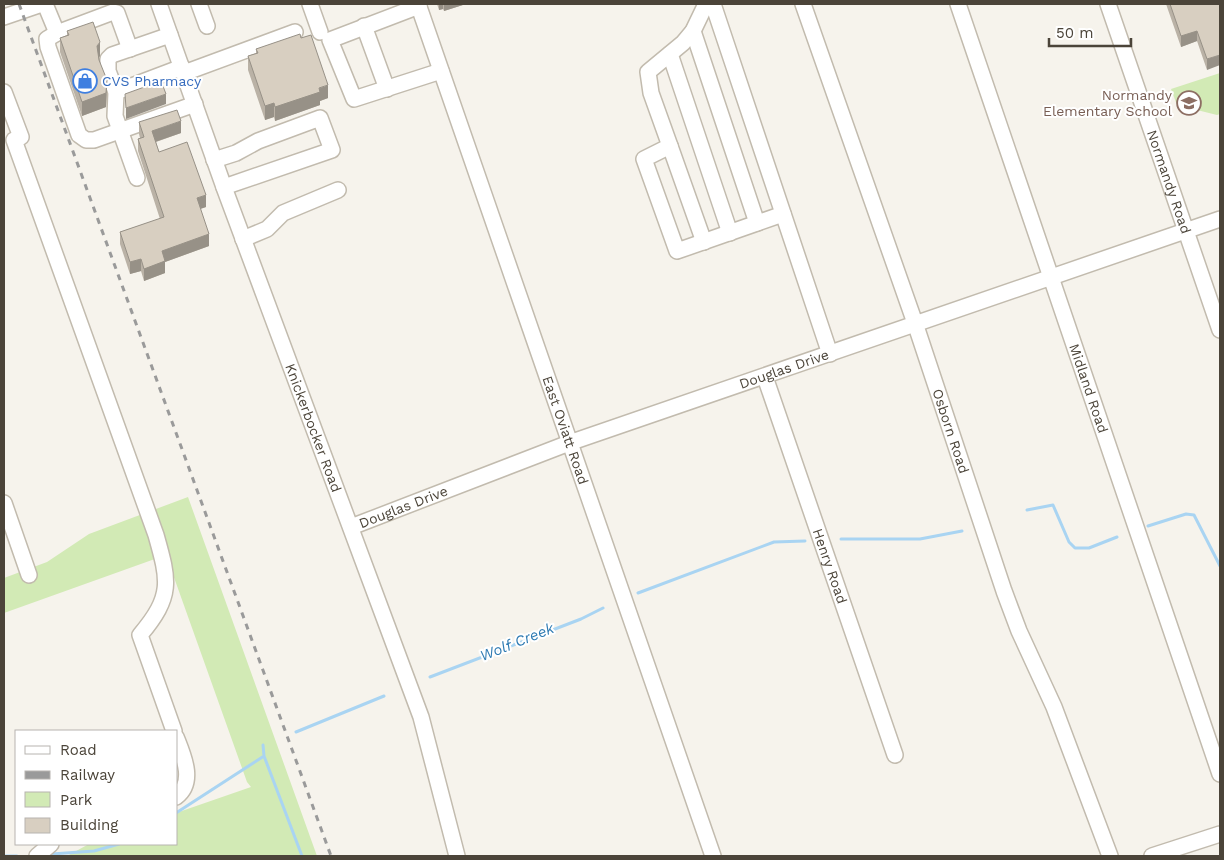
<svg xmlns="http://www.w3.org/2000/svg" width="1224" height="860" viewBox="0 0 1224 860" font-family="'Work Sans',sans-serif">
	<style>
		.green { fill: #d2eab5 }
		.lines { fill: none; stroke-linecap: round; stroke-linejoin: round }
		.stream { stroke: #a9d4f2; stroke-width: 3 }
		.minor-casing { stroke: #c2bbae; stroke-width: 18 }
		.minor { stroke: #fff; stroke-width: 15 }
		.rail { stroke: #9a9a9a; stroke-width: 3; stroke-dasharray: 6 6; stroke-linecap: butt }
		.wall { fill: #bab2a6 }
		.shaded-wall { fill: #979187 }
		.building { fill: #d8cfc1; stroke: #979187 }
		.labels { text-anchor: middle; stroke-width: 4; stroke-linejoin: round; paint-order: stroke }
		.shop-label { font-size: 14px; fill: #366cbe; stroke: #fff; text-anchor: start }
		.education-label { font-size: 14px; fill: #785e54; stroke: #fff; text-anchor: end }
		.street-label { font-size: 14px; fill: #4b4439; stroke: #fff }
		.water-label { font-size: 15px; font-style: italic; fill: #2e7ab2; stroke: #fff }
	</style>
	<rect width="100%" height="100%" fill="#f6f3ec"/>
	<!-- green -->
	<path class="green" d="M1220,73V114L1217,115L1177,105L1171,89Z
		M188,497L317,856H67L89,844H176V813L251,787L247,782L166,555L4,613V578L47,562L89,534Z"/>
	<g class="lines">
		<!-- stream -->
		<path class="stream" d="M1027,510L1053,505L1069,542L1075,548H1089L1117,537
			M1148,526L1186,514L1194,515L1220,566
			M841,539H920L962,531
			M638,593L774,542L805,541
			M430,677L581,619L603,608
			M296,732L384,696
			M264,756L302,856
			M176,813L264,756L263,745
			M52,854L94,851L119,844
			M4,856H17"/>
		<!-- minor casing -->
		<g class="minor-casing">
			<g id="minor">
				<path d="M45,4L57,33L113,12L117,13L130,49"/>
				<path id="s1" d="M159,4L225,190L421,717L457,856"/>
				<path d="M199,4L207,26"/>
				<path d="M310,4L320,32"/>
				<path id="s2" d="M418,4L713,856"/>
				<path d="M706,4L693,31L683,43L648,72L651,93L670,146L644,159L677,251L783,214"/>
				<path d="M713,4L830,354"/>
				<path id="s3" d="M803,4L915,323L1004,591L1019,631L1054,707L1110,856"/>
				<path id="s4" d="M958,4L1220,774"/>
				<path id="s5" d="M1108,4L1220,330"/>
				<path d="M419,6L330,40L354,99L441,71"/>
				<path d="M4,17L42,4"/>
				<path d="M364,26L387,89"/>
				<path d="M693,31L757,223"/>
				<path d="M57,33L47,39L48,47L79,135L86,140H94L195,104"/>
				<path d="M670,54L730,233"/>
				<path d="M184,73L295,32"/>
				<path d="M4,92L21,137L14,140L156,535C169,581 173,596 140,635L174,731"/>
				<path d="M116,92L182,67"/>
				<path d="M670,146L704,242"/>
				<path d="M214,160L236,153L258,141L320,118L332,150L224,187"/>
				<path d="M137,178L115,116L116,92L108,71V59L112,55L170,35"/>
				<path d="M243,239L267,229L283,213L338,190"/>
				<path id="s6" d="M765,377L895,755"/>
				<path d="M4,503L29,575"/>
				<path id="s7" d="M351,527L569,443L1220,219"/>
				<path d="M176,737C183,755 196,782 176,797"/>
				<path d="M37,856L51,844"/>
				<path d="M1152,856L1220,834"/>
			</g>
		</g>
		<!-- minor -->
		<use href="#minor" class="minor"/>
		<!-- rail -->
		<path class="rail" d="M19,4L331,856"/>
	</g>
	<!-- wall -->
	<path class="wall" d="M437,4H466L444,11L443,9L439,10Z
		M1166,4H1220L1207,70L1197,41L1181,47Z
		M67,31L100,56L99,57L107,94L106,107L82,116L60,52V38L67,35Z
		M301,38L328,98L320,101V105L275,121L274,117L265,120L248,70V56L256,53V49Z
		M139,122L181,133L156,142L159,152L206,207L200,209L209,246L165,262V273L144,281L141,271L130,274L120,244V232L160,219L138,151V139L140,138L139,134Z"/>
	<!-- shaded-wall -->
	<path class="shaded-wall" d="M439,4H443V9L439,10Z
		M444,4H466L444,11Z
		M1197,31V41L1181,47V36Z
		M100,42V56L97,60V46Z
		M1220,55V65L1207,70V59Z
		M107,80L106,107L82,116V102Z
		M328,85V98L320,101V105L275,121V107Z
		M166,94V104L126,119V108Z
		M274,103V117L265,120V106Z
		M181,121V133L152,143V131Z
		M206,195V207L197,210V198Z
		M209,234V246L165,262V273L144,281V269L162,251Z
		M141,259V271L130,274V262Z"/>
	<!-- building -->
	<path class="building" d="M1170,4H1220V55L1207,59L1197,31L1181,36Z
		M93,22L100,42L97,46L99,60L107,80L106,93L82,102L60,38L69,35L67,31Z
		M300,34L301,38L311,35L328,85L319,88L320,92L275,107L274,103L265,106L248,56L258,53L256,49Z
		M161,81L166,94L126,108L125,94Z
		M177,110L181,121L152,131L159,152L187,142L206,195L197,198L209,234L162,251L165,261L144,269L141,259L130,262L120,232L164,217L138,139L144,137L139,122Z"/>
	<!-- icons -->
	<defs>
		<g id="shop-ring" transform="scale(1.25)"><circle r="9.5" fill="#fff" stroke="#3f7fe0" stroke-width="1.5"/><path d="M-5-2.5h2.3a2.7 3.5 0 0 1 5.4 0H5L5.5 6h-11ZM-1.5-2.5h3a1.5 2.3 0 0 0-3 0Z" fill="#3f7fe0"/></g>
		<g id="school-ring" transform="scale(1.25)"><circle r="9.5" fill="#fff" stroke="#8d6e63" stroke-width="1.5"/><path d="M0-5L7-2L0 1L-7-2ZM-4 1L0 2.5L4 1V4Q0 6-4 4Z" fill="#8d6e63"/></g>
	</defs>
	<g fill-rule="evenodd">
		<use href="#shop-ring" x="85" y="81"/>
		<use href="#school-ring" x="1189" y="103"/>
	</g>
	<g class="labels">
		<!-- shop labels -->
		<g class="shop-label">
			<text x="102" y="86">CVS Pharmacy</text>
		</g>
		<!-- education labels -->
		<g class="education-label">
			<text x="1172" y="100">Normandy<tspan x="1172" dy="16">Elementary School</tspan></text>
		</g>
		<!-- street labels -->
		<g class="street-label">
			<text dy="5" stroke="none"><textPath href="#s5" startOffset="188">Normandy Road</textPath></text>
			<text dy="5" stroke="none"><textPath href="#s7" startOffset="461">Douglas Drive</textPath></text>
			<text dy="5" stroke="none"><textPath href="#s4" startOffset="406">Midland Road</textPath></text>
			<text dy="5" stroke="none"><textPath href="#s1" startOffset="451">Knickerbocker Road</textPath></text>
			<text dy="5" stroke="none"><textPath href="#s2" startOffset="451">East Oviatt Road</textPath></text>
			<text dy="5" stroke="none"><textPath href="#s3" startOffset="452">Osborn Road</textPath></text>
			<text dy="5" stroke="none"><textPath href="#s7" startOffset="56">Douglas Drive</textPath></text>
			<text dy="5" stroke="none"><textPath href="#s6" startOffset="200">Henry Road</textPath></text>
		</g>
		<!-- water labels -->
		<g class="water-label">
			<text transform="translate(517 642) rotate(-22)" y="5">Wolf Creek</text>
		</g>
	</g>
	<!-- border -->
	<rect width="1224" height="860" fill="none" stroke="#4b4439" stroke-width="10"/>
	<!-- legend -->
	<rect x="15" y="730" width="162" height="115" fill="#ffffff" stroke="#b7b4b0"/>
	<rect x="25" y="746" width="25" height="8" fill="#ffffff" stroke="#b7b4b0"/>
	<text x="60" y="755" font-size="15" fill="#4b4439">Road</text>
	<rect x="25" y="771" width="25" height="8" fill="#9a9a9a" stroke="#b7b4b0"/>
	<text x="60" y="780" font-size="15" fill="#4b4439">Railway</text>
	<rect x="25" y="792" width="25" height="15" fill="#d2eab5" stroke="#b7b4b0"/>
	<text x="60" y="805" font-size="15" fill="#4b4439">Park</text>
	<rect x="25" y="818" width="25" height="15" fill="#d8cfc1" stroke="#b7b4b0"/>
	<text x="60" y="830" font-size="15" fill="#4b4439">Building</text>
	<!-- scale -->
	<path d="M1049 38v8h82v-8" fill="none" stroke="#4b4439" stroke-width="2.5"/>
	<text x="1056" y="38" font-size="15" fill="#4b4439" stroke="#ffffff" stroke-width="4" paint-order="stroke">50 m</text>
</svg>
